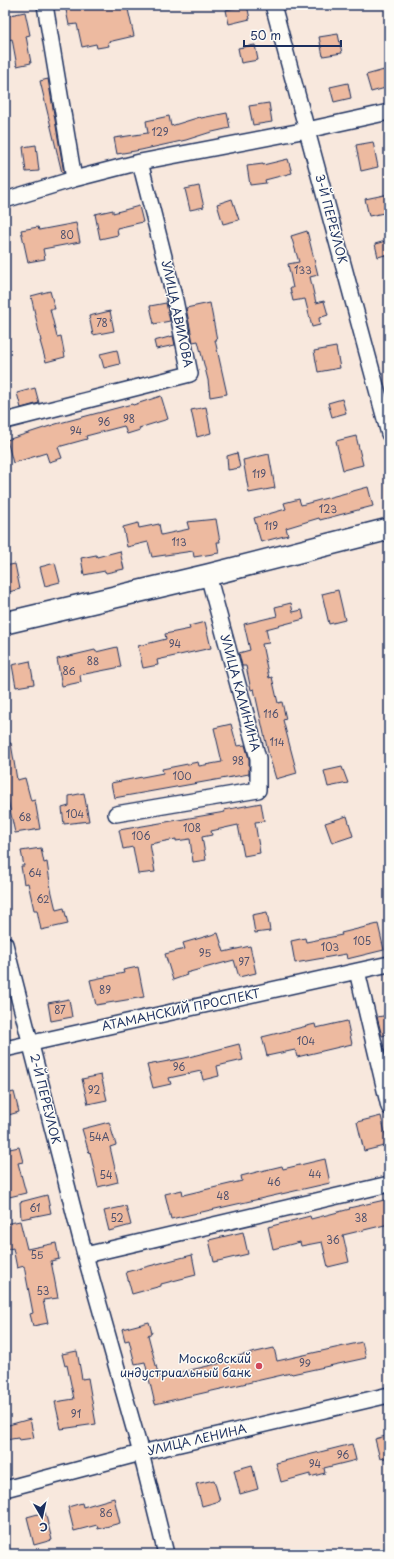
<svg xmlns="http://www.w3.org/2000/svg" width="394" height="1559" viewBox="0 0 394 1559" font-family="'Playpen Sans',sans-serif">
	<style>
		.building { fill: #edbaa0; stroke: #1b2f5e }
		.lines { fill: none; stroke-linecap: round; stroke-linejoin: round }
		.street-casing { stroke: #1b2f5e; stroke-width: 18 }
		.secondary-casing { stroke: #1b2f5e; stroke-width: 24 }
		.street { stroke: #fdfcf7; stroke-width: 15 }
		.secondary { stroke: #fdfcf7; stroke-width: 21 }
		.poi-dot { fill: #d1495b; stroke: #fdfcf7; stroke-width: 1.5 }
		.labels { text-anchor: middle; stroke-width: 3; stroke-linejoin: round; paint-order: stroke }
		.number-label { font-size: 10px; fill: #50526e }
		.street-label { font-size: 12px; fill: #1b2f5e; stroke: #fdfcf7 }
		.poi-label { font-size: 12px; fill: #1b2f5e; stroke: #fdfcf7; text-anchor: end }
	</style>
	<rect width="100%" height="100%" fill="#f8e8dd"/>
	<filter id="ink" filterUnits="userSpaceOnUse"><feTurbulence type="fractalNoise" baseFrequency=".025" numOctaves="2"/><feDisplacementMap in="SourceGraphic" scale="8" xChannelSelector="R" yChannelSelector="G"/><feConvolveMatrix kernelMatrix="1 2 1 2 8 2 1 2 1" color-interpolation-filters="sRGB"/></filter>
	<g filter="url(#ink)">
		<!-- building -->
		<path class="building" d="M65,5H127L134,36L108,42L109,46L97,48L96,44L82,47L77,24L69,25Z
			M247,5L250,19L229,24L226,10Z
			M25,12L30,35L26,36L31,63L17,66L12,39L5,41V16Z
			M338,34L342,53L323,56L319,37Z
			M255,45L258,60L241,63L238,48Z
			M384,70L389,87L371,92L366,75Z
			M48,79L64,173H62L40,81Z
			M348,83L351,98L334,102L330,87Z
			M269,103L272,122L253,125L249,106Z
			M227,113L230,128L208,133L186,140L141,150L117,154L114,138L148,133L146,121L169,116L171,126L200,117L201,118Z
			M373,142L378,167L361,171L356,145Z
			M36,145L39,171L26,172L23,147Z
			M288,159L292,173L265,180L266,183L250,185L247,166L263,164V165Z
			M199,186L204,207L190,210L185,189Z
			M389,194V212L369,216L365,199Z
			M232,199L239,220L223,224L217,204Z
			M139,206L143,222L117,228L118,235L100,239L95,214L113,210V213Z
			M76,223L80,242L43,249L45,259L28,262L21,230L38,227L39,230Z
			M307,231L318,275L310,277L316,303L324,301L328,315L319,318L320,325L312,327L305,299L293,301L290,288H293L288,264L299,262L291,236Z
			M389,240V254L378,257L375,244Z
			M50,291L55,309H50L57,337L61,336L65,357L46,362L40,341H41L31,296Z
			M166,303L170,321L154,324L150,306Z
			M210,303L217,340H215L227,394L210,397L208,380L198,341L193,342L186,308Z
			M110,311L114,331L93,335L89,316Z
			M173,336L175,345L156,349L154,341Z
			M336,347L340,368L318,372L314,351Z
			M117,350L120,364L104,368L100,354Z
			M35,388L39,403L21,408L17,393Z
			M161,396L168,419L139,428L140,430L127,434L124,426L86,436L87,439L58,447L62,458L49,462L46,453L13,463L7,440L56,424L132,404L133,405Z
			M342,399L346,413L332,417L328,403Z
			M206,407L211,433L197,437L191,410Z
			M356,436L363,465L343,470L336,441Z
			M237,453L240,468L228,470L227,456Z
			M269,454L275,488L249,493L243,460Z
			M368,487L373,506L320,520L319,518L286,528L288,535L261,542L254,518L286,509L284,503L299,499L301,505Z
			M216,519L220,542H217L219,553L194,557L193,551L152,557L148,542L127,547L123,527L138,523L139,528L159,524L161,535L189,529L187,522Z
			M120,551L124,569L106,573L105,571L84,575L81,558L96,555L97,557Z
			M55,563L60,582L45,586L40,567Z
			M15,564L20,589L5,593V566Z
			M338,590L345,620L329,624L322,594Z
			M291,603L293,612L302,610L304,619L266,629L269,643L262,644L269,678L272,677L278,703L282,702L286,719L283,720L297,773L276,779L268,752L254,689L251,690L246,666H242L239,653L250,650L244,624L277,616L275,607Z
			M205,622L211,648L157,660L158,665L143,668L138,646L166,639L165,634L190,629L189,626Z
			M117,647L121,667L80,675L81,682L62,686L57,659L95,650L96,652Z
			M30,661L34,684L16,687L12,665Z
			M231,724L237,746L245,745L249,759V774L114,798L111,783L163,773L162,769L198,762L199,766L222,762L214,728Z
			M11,743L17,780L25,778L31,801L35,800L40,829L15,833L8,800H5V744Z
			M342,767L348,783L328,787L324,771Z
			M84,793L89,821L64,824L62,808L69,806V796Z
			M261,803L264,821L255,822L260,853L244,856L238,825L211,831L212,835L202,837L206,860L193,862L190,839L176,841V839L150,844L155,872L138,874L133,847L123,849L119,830L225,812L224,810Z
			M347,816L353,836L332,843L325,823Z
			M41,848L44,863L47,862L51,889L56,910L64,908L68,924L41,930L37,910H34L28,883L24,884L21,866H24L21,851Z
			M267,912L270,931L255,933L252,915Z
			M378,924L384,950L347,959L346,954L295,963L291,941L305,938L306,942L342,935L341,933Z
			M218,933L224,952L250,946L256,973L239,977L234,960L186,973L187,975L173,980L165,954L185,949L183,943Z
			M138,967L144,997L96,1005L90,980L124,973L123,970Z
			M69,999L72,1017L51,1021L48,1003Z
			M389,1015V1034L382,1036L377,1017Z
			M347,1021L352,1044L297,1057L295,1050L267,1056L262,1037L315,1024L316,1028Z
			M239,1044L243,1060L217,1066L219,1076L203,1080L201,1071L169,1078L171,1084L153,1088L147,1065L185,1058Z
			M101,1075L107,1100L88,1104L82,1079Z
			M14,1092L19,1112L5,1116V1094Z
			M381,1116L388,1145L364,1151L357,1122Z
			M109,1122L116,1145L110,1147L118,1182L98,1187L90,1152L89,1153L82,1129Z
			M19,1147L23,1162L18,1163L26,1193L5,1198V1150Z
			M325,1159L330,1183L171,1219L165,1194L182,1190L183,1195L242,1181L241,1176L261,1171L282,1166L283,1169Z
			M47,1195L51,1213L21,1219L20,1202Z
			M389,1199V1224L343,1235L349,1262L328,1267L322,1242L301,1246L300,1242L273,1249L268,1227L310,1216L311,1219L350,1209L349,1208Z
			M126,1206L131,1225L109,1231L104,1211Z
			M20,1221L27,1249L56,1243L59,1259L51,1261L58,1298L43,1300L48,1323L33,1326L30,1314L33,1313L24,1266L17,1268L13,1248L5,1250V1224Z
			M243,1232L248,1254L214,1262L209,1240Z
			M192,1255L196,1275L161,1284V1286L132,1294L126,1272Z
			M149,1322L152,1333L148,1335L159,1377L239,1359L238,1356L274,1348L277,1361L362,1342L366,1358L292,1374L291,1373L155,1404L145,1362L135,1364L129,1340L125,1341L122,1329Z
			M77,1351L82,1379L88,1378L96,1424L61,1429L55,1402L74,1399L67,1365L65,1366L62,1354Z
			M30,1419L34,1438L19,1440L18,1438L5,1440V1426Z
			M389,1435V1457L380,1459L375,1439Z
			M352,1444L356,1460L324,1468L325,1473L310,1477V1474L281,1482L276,1463Z
			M252,1465L258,1489L240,1494L234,1470Z
			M214,1480L220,1501L202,1506L196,1484Z
			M114,1498L120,1523L98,1529L97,1525L74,1531L68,1507L82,1503L83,1507Z
			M45,1512L52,1540L34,1545L27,1517Z"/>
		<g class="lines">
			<!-- street casing -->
			<g class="street-casing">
				<path id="street" d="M45,5L74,179
					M273,5L389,434
					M5,200L74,179L140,162L307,130L389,112
					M5,421L190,374L175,300L140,162
					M116,814L258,790V758L208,575
					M5,944L85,1255L141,1453L166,1554
					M357,971L389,1107
					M5,1049L389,964
					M85,1255L389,1184
					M5,1489L141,1453L389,1395"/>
			</g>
			<!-- secondary casing -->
			<g class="secondary-casing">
				<path id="secondary" d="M5,623L208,575L389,529"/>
			</g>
			<!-- street -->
			<use href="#street" class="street"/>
			<!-- secondary -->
			<use href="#secondary" class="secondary"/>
		</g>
	</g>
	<!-- markers -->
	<circle class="poi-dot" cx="259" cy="1366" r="4"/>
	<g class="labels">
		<!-- number labels -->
		<g class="number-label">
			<text x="160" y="136">129</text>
			<text x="67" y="239">80</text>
			<text x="303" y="274">133</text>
			<text x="102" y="327">78</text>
			<text x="129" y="423">98</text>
			<text x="104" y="426">96</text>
			<text x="76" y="435">94</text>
			<text x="259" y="478">119</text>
			<text x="328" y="513">123</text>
			<text x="271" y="530">119</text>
			<text x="179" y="546">113</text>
			<text x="175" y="648">94</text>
			<text x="93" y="665">88</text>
			<text x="69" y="675">86</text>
			<text x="271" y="718">116</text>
			<text x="277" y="746">114</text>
			<text x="238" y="765">98</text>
			<text x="182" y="780">100</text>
			<text x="75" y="818">104</text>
			<text x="25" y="821">68</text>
			<text x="192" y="832">108</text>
			<text x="141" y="840">106</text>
			<text x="35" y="877">64</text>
			<text x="43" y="903">62</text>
			<text x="362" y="945">105</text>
			<text x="330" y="951">103</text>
			<text x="205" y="957">95</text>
			<text x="244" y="966">97</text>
			<text x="105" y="994">89</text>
			<text x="60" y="1014">87</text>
			<text x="306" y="1045">104</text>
			<text x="179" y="1071">96</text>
			<text x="94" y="1094">92</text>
			<text x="99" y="1141">54А</text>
			<text x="315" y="1178">44</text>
			<text x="106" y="1179">54</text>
			<text x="274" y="1186">46</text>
			<text x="223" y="1200">48</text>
			<text x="35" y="1212">61</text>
			<text x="117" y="1222">52</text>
			<text x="361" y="1222">38</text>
			<text x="333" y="1244">36</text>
			<text x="37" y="1259">55</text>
			<text x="43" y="1295">53</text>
			<text x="305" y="1367">99</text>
			<text x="76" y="1418">91</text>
			<text x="343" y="1459">96</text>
			<text x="315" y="1468">94</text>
			<text x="106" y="1517">86</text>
		</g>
		<!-- street labels -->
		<g class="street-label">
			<text transform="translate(331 219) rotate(75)" y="4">3-Й ПЕРЕУЛОК</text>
			<text transform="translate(177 314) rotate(78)" y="4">УЛИЦА АВИЛОВА</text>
			<text transform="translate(240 693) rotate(75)" y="4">УЛИЦА КАЛИНИНА</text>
			<text transform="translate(181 1010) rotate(-12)" y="4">АТАМАНСКИЙ ПРОСПЕКТ</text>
			<text transform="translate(45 1099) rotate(76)" y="4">2-Й ПЕРЕУЛОК</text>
			<text transform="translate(197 1440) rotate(-13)" y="4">УЛИЦА ЛЕНИНА</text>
		</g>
		<!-- poi labels -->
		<g class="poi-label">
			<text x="251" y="1363">Московский<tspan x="251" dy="14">индустриальный банк</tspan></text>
		</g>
	</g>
	<!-- margin -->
	<rect width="394" height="1559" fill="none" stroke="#fdfcf7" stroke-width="20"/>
	<rect x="10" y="10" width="374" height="1539" fill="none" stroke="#1b2f5e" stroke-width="1.5" filter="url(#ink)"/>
	<!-- north arrow -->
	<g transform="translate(42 1517) rotate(171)" stroke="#fdfcf7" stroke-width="3" paint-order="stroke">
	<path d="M0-3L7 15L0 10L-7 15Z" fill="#1b2f5e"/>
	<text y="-6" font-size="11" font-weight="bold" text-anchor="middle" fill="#1b2f5e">С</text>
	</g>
	<!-- scale -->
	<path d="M244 40v6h97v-6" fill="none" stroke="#1b2f5e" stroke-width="2"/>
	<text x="250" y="40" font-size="12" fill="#1b2f5e" stroke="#fdfcf7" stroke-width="3" paint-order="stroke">50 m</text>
</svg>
